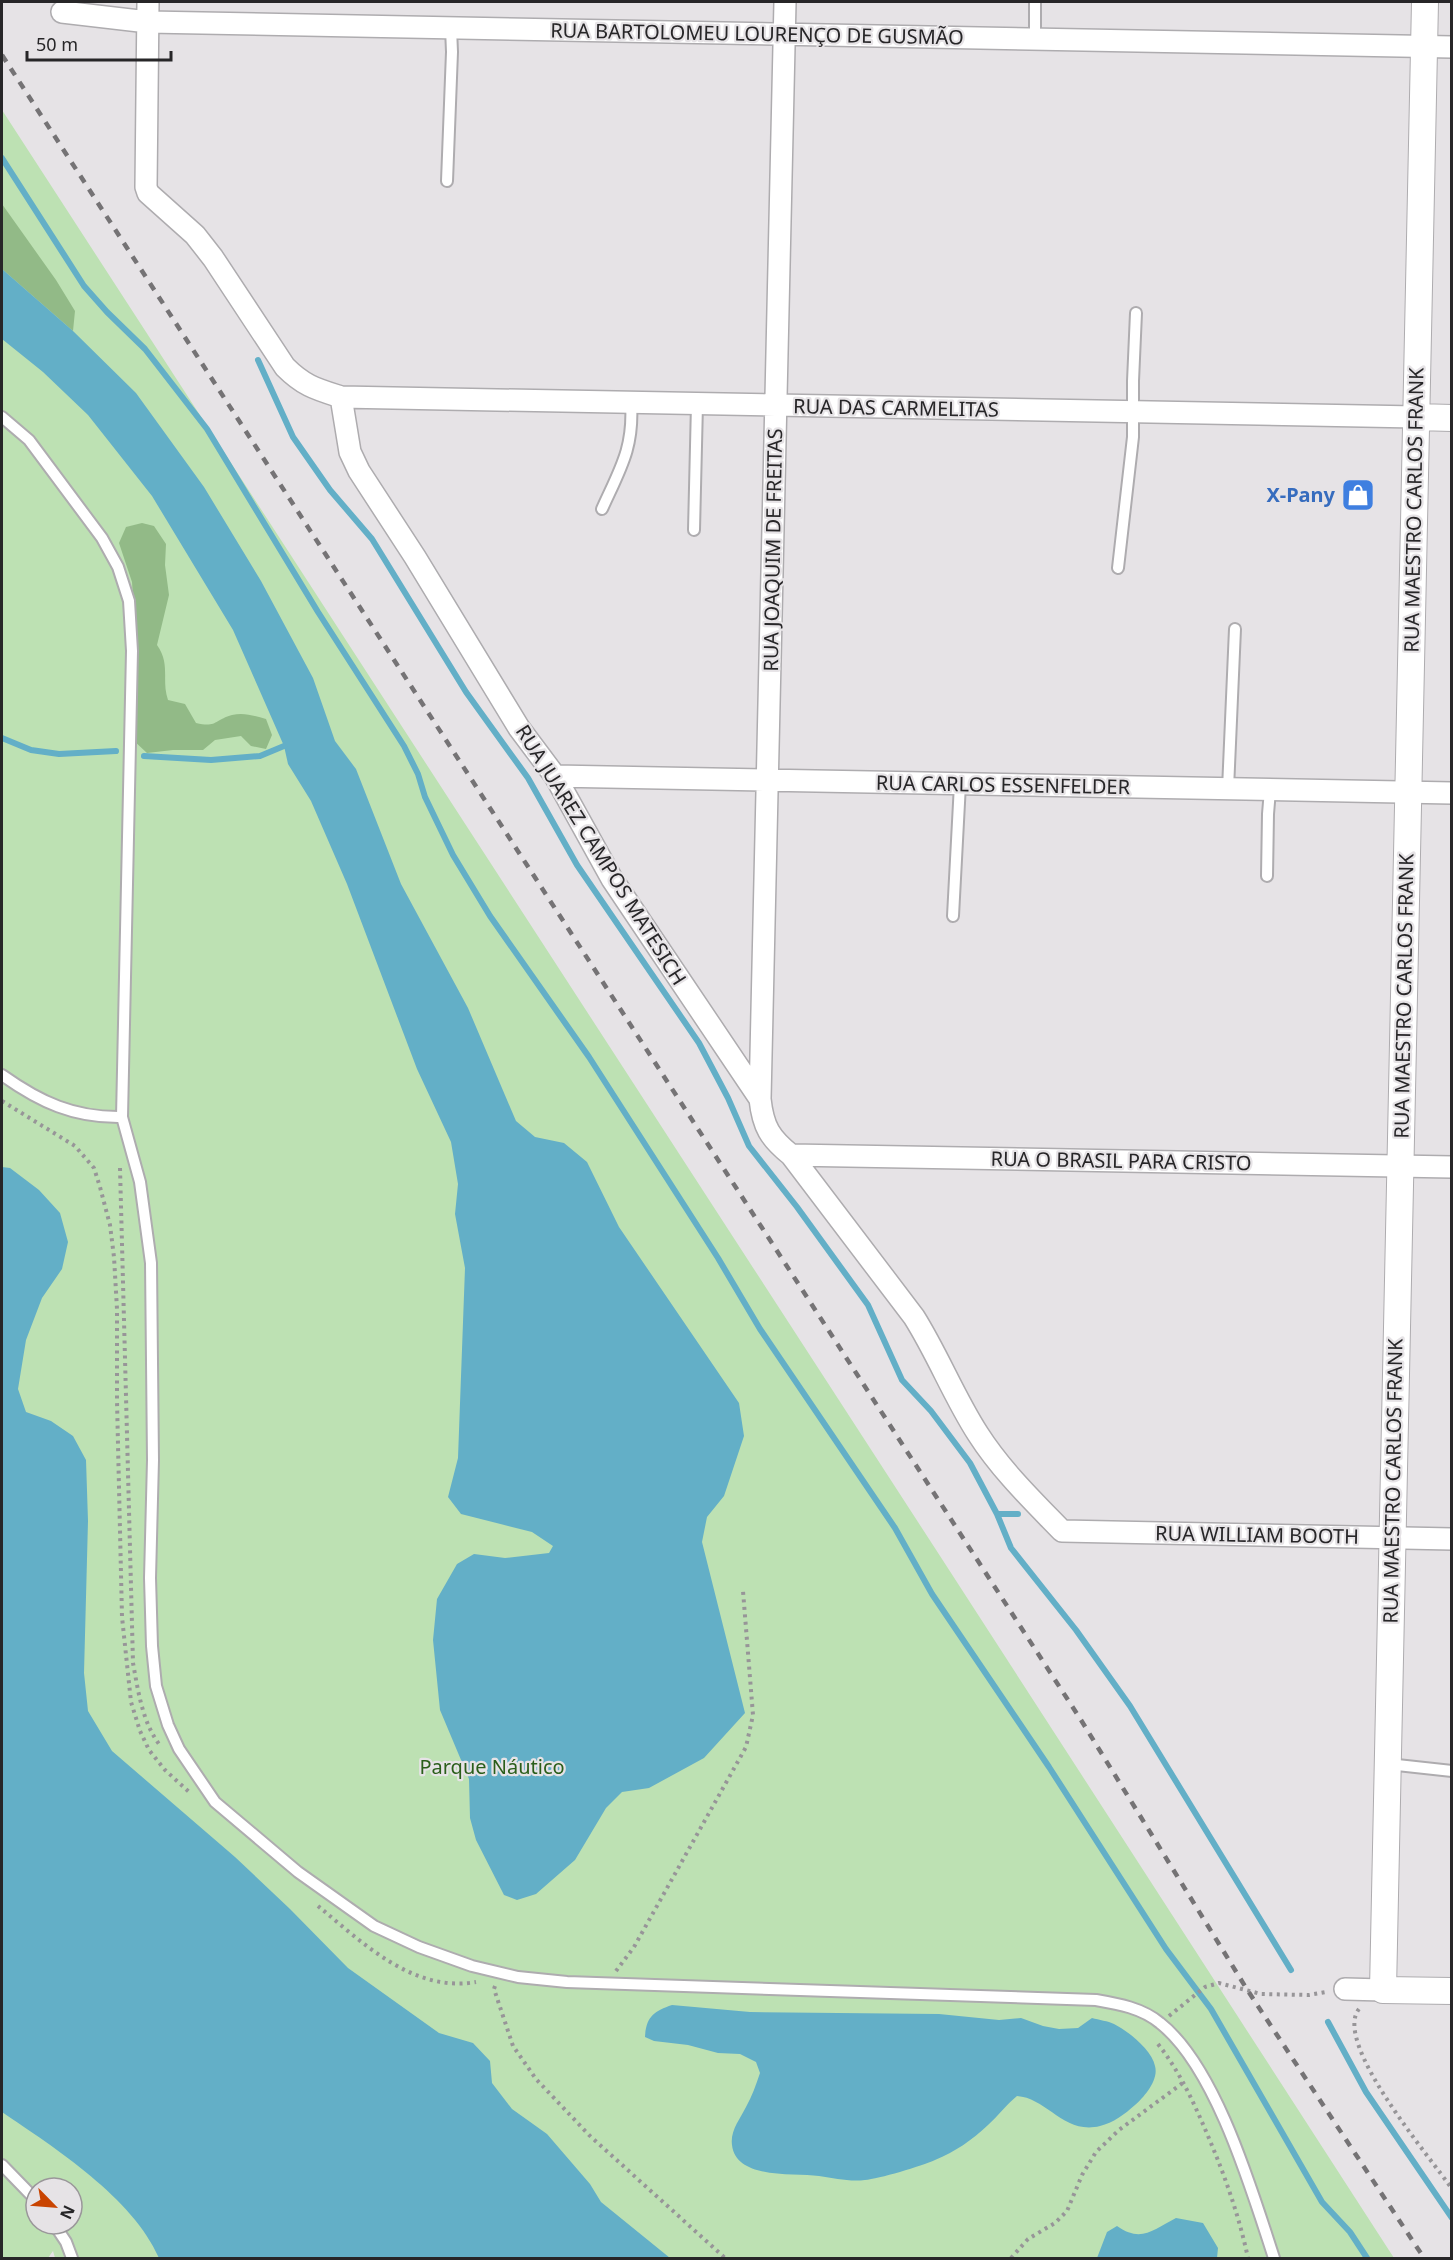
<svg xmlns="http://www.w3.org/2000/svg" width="1453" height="2260" viewBox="0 0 1453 2260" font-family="'Noto Sans',sans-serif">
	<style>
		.green { fill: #bde1b3; fill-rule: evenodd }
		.forest { fill: #92ba87 }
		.water { fill: #63afc7 }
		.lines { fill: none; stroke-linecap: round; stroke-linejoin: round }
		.stream { stroke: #63afc7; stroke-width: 6 }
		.service-casing { stroke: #aeacaf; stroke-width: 14 }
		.minor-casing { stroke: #aeacaf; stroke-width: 24 }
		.tertiary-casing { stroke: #aeacaf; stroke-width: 28 }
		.path { stroke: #979598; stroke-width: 4; stroke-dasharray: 3 4.5; stroke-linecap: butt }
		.service { stroke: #fff; stroke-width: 10 }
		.minor { stroke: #fff; stroke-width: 21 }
		.tertiary { stroke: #fff; stroke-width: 26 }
		.rail { stroke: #757375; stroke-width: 4.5; stroke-dasharray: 8 8; stroke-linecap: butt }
		.labels { text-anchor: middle; stroke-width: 4.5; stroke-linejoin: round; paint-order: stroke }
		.street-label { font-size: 20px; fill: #272628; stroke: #e6e3e6 }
		.shop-label { font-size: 20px; font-weight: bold; fill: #366cbe; stroke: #e6e3e6; text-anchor: end }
		.park-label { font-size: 20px; fill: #2a5e1a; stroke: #e6e3e6 }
	</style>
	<rect width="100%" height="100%" fill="#e6e3e6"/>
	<!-- green -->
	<path class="green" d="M2,110L942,1559L1394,2258H55L53,2251L48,2258H2ZM36,2188H72V2224H36Z"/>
	<!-- forest -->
	<path class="forest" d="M2,204L56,280L75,311L73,331L2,269Z
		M142,523L154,526L166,544L165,565L169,595L157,645C171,665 161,680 168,700L185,704L196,723C217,728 214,720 232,715C244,712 255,716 266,719L272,735L266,749L251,746L241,736L215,740L203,750H173L147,753L132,739L134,611L132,582L119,543L126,527Z"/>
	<!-- water -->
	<path class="water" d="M2,269L73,331L136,393L204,487L261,581L313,678L335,741L356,769L401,884L468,1008L516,1121L535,1137L564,1143L587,1162L619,1227L739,1403L744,1436L724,1496L707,1517L702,1542L745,1713L704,1758L649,1788L622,1792L606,1808L575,1860L536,1894L517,1900L504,1895L476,1840L470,1818L469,1779L440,1710L433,1640L437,1599L457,1564L474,1554L505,1558L549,1553L553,1546L532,1532L461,1514L448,1497L458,1458L465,1268L455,1214L458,1184L451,1142L417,1069L347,884L311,801L288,764L284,746L233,630L152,496L88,415L43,372L2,339Z
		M2,1167L10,1168L39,1190L60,1213L68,1242L62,1269L42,1298L26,1340L18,1389L26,1412L51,1421L73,1436L86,1460L88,1521L84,1673L88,1711L112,1751L235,1857L290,1909L348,1968L439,2033L473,2043L490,2061L492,2083L512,2109L547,2134L590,2184L601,2202L670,2258H159C133,2198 55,2148 2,2112Z
		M672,2005L750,2012L939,2014L999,2020L1021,2018L1043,2026L1059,2029L1078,2028L1092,2018C1099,2020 1108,2021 1114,2024C1128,2031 1152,2050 1155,2066C1159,2080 1144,2097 1135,2105C1125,2114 1113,2123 1100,2126C1064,2135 1047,2098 1017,2096C1006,2105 998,2116 988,2125C972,2140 955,2152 935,2160C922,2166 878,2179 865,2180C849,2182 835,2178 819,2176C795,2173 736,2180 732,2145C730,2131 740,2119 746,2107C752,2096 756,2085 760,2073L756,2062L740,2054L718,2053L688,2045L654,2041L645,2037C646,2017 654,2011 672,2005Z
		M1176,2218L1203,2223L1218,2248L1217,2258H1097L1107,2232L1117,2226C1141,2243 1153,2230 1176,2218Z"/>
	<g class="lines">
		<!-- stream -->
		<path class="stream" d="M2,158L84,286L107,312L145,349L207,429L318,612L404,746L418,774L425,797L453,855L490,916L589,1057L718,1258L760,1329L895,1528L932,1594L1049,1767L1166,1949L1211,2009L1322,2202L1350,2232L1367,2258
			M258,360L293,437L330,490L372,539L466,692L528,778L577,865L699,1043L728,1098L749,1146L797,1207L868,1305L902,1380L931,1411L970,1463L997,1514L1011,1548L1076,1630L1130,1706L1291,1970
			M2,738L31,750L59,754L116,751
			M144,756L211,760L260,756L284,746
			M997,1514H1018
			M1328,2022L1366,2092L1452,2218"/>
		<!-- service casing -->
		<g class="service-casing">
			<path id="service" d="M1035,2V39
				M447,181L452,52L451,28
				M2,417L29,440L102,538L118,567L129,601L132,651L122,1117L140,1182L151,1263L153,1460L150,1578L152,1646L156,1686L168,1725L179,1749L215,1802L298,1872L374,1926L419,1947L472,1966L518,1977L567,1982L1096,2000C1119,2004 1142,2008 1160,2023C1216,2067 1252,2191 1274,2258
				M602,509C620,469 634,448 631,403
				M694,530L697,404
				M1118,568L1133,437V381L1136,313
				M1228,789L1235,629
				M1267,876L1268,814L1270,790
				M953,916L960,784
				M2,1075C40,1102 74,1118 122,1117
				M1388,1764L1452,1771
				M2,2165L36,2200
				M54,2224L66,2242L72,2258"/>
		</g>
		<!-- minor casing -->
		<g class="minor-casing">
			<path id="minor" d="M148,2L146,187L148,193L195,235L213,258L285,367C304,386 316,389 341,397L350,452L359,471L415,557L519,728L555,776L612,879L760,1099C763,1127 770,1138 791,1155L914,1317C938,1355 954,1397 978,1434C1001,1470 1032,1500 1062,1531L1452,1539
				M62,12L148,22L1452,47
				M341,397L1416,417
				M555,776L1452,793
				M760,1099L785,2
				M791,1155L1452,1167
				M1345,1989L1383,1990"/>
		</g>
		<!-- tertiary casing -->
		<g class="tertiary-casing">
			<path id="tertiary" d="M1425,2L1383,1990L1452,1991
				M1416,417L1452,418"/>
		</g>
		<!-- path -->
		<path class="path" d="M2,1101L75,1146L94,1168L100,1187L110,1225L114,1257L117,1309V1401L122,1617L131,1702L140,1731L149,1750L165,1770L189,1792
			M120,1168L133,1663C138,1690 142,1721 159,1744
			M318,1906C363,1943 413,1993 476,1982
			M616,1971L634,1947L746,1747L753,1715L743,1591
			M495,1986L494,1989L513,2046L536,2079L589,2135L725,2258
			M1359,2009C1332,2043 1431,2158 1452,2189
			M1169,2016L1205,1987L1219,1983L1261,1994L1309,1995L1326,1992
			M1158,2044C1180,2072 1194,2103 1208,2136C1225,2176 1239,2216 1248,2258
			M1011,2258L1028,2239L1055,2223L1067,2211L1082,2175L1096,2152L1119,2130L1184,2082"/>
		<!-- service -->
		<use href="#service" class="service"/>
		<!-- minor -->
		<use href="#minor" class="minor"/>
		<!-- tertiary -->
		<use href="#tertiary" class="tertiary"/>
		<!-- rail -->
		<path class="rail" d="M2,55L1081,1720L1248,1991L1424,2258"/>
	</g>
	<!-- icons -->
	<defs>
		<g id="shop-square" transform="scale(1.725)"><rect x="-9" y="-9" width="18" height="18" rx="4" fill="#3f7fe0" stroke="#e6e3e6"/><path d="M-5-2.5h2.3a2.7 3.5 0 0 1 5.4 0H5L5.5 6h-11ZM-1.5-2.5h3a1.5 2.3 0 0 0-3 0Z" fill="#fff"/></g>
	</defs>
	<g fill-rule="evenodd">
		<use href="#shop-square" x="1358" y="495"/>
	</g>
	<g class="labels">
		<!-- street labels -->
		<g class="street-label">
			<text transform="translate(757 34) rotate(1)" y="7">RUA BARTOLOMEU LOURENÇO DE GUSMÃO</text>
			<text transform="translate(896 408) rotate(1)" y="7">RUA DAS CARMELITAS</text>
			<text transform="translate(1414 510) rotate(-89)" y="7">RUA MAESTRO CARLOS FRANK</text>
			<text transform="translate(773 550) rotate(-89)" y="7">RUA JOAQUIM DE FREITAS</text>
			<text transform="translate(1003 785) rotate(1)" y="7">RUA CARLOS ESSENFELDER</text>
			<text transform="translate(601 855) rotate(58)" y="7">RUA JUAREZ CAMPOS MATESICH</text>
			<text transform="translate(1404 996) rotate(-89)" y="7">RUA MAESTRO CARLOS FRANK</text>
			<text transform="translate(1121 1161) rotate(1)" y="7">RUA O BRASIL PARA CRISTO</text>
			<text transform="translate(1393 1481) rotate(-89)" y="7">RUA MAESTRO CARLOS FRANK</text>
			<text transform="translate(1257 1535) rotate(1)" y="7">RUA WILLIAM BOOTH</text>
		</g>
		<!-- shop labels -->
		<g class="shop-label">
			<text x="1335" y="502">X-Pany</text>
		</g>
		<!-- park labels -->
		<g class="park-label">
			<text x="492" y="1774">Parque Náutico</text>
		</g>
	</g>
	<!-- border -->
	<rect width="1453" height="2260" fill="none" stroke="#272628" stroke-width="6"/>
	<!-- north arrow -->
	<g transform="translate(54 2206) rotate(115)"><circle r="28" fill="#e6e3e6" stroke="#9a979a" stroke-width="1.5"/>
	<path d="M0-4.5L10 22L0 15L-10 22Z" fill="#c94401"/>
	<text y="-9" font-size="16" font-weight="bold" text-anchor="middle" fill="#272628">N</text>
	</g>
	<!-- scale -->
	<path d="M27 51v9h144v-9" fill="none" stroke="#272628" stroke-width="3"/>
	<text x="36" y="51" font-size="18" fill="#272628" stroke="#e6e3e6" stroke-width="4.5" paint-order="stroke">50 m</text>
</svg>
